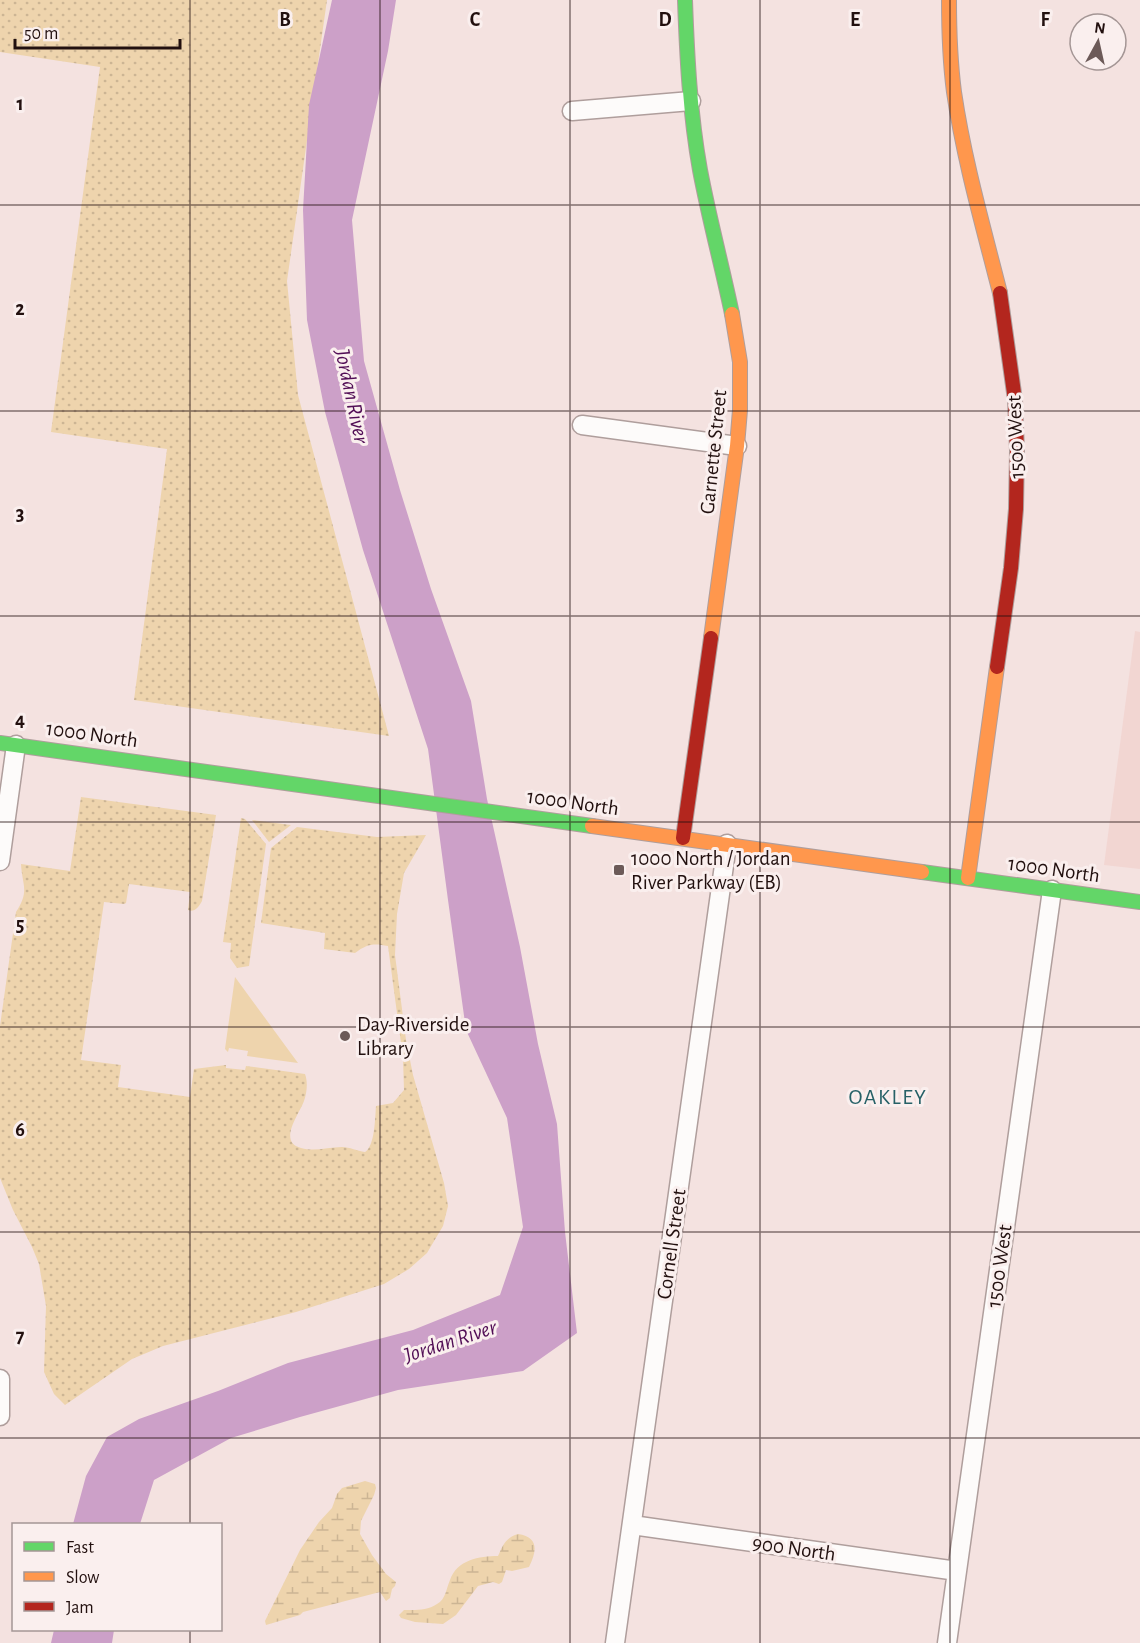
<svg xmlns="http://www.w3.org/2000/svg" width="1140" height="1643" viewBox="0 0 1140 1643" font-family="'Alegreya Sans',sans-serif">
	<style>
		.built { fill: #f2d6d2 }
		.grass { fill: url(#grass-dots) }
		.wetland { fill: url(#wetland-marsh) }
		.green { fill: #eed4ad }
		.water { fill: #cca0c8 }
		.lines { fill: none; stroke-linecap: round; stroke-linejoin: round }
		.street-casing { stroke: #af9e9c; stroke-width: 21 }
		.fast-casing { stroke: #af9e9c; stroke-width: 16 }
		.slow-casing { stroke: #af9e9c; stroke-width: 16 }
		.jam-casing { stroke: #af9e9c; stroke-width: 16 }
		.street { stroke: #fdfbfa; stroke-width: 18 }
		.fast { stroke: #63d668; stroke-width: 14 }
		.slow { stroke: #ff974d; stroke-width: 14 }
		.jam { stroke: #b3261e; stroke-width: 14 }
		.grid { fill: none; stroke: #22100f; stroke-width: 1.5; stroke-opacity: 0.55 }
		.poi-dot { fill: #6c5a58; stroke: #faefee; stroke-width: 2 }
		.labels { text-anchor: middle; stroke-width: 6; stroke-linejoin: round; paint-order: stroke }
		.street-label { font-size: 21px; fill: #22100f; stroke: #faefee }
		.poi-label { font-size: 21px; fill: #22100f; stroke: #faefee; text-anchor: start }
		.water-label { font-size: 22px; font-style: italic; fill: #510d55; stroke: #faefee }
		.neighbourhood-label { font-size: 22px; letter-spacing: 1.5px; fill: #276167; stroke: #faefee }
		.grid-label { font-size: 20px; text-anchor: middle; font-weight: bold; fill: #22100f; stroke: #faefee; stroke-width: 6; stroke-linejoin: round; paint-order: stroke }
	</style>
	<defs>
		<pattern id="grass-dots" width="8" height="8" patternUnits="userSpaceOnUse" patternTransform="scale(1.5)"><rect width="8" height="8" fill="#eed4ad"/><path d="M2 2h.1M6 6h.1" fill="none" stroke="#ccb594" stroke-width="1.8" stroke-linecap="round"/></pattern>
		<pattern id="wetland-marsh" width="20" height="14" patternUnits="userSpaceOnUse" patternTransform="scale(1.5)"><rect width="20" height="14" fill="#eed4ad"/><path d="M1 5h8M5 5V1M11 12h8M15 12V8" fill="none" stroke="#ccb594"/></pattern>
	</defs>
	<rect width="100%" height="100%" fill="#f4e2e0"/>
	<!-- built -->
	<path class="built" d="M1135,631L1140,632V869L1104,865Z"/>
	<!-- grass -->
	<path class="grass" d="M0,0H327L287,281L298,395L389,736L134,700L167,449L51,432L100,67L0,52Z
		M81,797L216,815L202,901C199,907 194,913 188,910L190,892L129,884L126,903L124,904L104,902L81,1060L121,1065L118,1087L190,1097L194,1069L226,1065V1068L245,1070L246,1066L305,1074C308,1082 307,1092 304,1101C300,1113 277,1142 301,1148C315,1152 328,1147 342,1147C350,1147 357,1151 365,1152C375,1146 375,1118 376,1106L393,1103L404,1090L403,1058L388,946C373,943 367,944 355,953L324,949L325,933L261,923L271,848L297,827L377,837L426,835L404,873L397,914L395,955L406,1040L413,1075L444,1183L448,1206L443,1226L427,1253L409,1269L384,1284L296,1312L163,1346L132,1359L65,1405L54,1394L44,1372L46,1306L39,1264L32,1247L13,1210L0,1178V1026L16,912C30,891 22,885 21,864L70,871Z
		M241,818L245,819L266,844L249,966L237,968L230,958L231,943L223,942Z
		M252,820L291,825L269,842Z"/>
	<!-- wetland -->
	<path class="wetland" d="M365,1481L375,1484L376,1488L374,1495L361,1521L360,1534L372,1555L386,1574L396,1582L395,1586L392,1589L390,1598L386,1601L380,1592L303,1612L300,1615L266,1625L265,1621L300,1550L319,1522L332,1508L337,1494L342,1488Z
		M518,1534C539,1537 537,1551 529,1567L512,1571L506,1570L502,1582L499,1584L493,1582L478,1586L456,1615L443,1624L415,1622L401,1618L399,1615L404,1610C415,1610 427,1611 437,1604C446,1599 446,1589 450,1580C457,1560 479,1556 498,1556C503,1545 505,1538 518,1534Z"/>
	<!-- green -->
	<path class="green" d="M235,977L298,1063L247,1056L248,1051L229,1048L228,1052L225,1049Z"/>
	<!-- water -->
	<path class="water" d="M332,0H396L388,51L352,220L364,361L400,490L431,589L471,701L487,799L520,947L538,1044L557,1124L565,1232L577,1333L523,1371L398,1390L300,1417L231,1438L154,1480L140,1524H73L86,1476L107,1437L139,1419L218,1391L288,1363L413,1330L500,1295L523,1227L507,1118L466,1030L448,900L428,749L363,550L325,412L307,320L303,210L309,105Z
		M54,1630H114L112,1643H51Z"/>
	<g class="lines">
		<!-- street casing -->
		<g class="street-casing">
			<path id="street" d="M572,111L691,101
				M582,425L737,446
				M0,861L16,745
				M0,1379V1416
				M632,1525L957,1571
				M615,1643L727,844
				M947,1643L1052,890"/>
		</g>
		<!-- fast casing -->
		<g class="fast-casing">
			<path id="fast" d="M685,0C687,57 690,114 700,170C709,218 722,266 732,314
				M0,743L592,826
				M922,872L1140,902"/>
		</g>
		<!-- slow casing -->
		<g class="slow-casing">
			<path id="slow" d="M949,0C949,30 950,61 954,92C964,160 983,226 1000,293
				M711,638L737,446L740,410V362L732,314
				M592,826L922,872
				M968,878L997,667"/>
		</g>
		<!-- jam casing -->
		<g class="jam-casing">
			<path id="jam" d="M997,667L1011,568L1016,509L1017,451L1015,400L1000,293
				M683,838L711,638"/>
		</g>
		<!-- street -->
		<use href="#street" class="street"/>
		<!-- fast -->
		<use href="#fast" class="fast"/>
		<!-- slow -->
		<use href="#slow" class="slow"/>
		<!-- jam -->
		<use href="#jam" class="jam"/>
	</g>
	<!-- grid -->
	<path class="grid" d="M190,0V1524M380,0V1643M570,0V1643M760,0V1643M950,0V1643M0,205H1140M0,411H1140M0,616H1140M0,822H1140M0,1027H1140M0,1232H1140M0,1438H1140M190,1630V1643"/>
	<!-- markers -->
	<g class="poi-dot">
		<rect x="613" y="864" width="12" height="12" rx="3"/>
		<circle cx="345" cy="1036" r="6"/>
	</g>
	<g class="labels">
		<!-- street labels -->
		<g class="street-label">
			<text transform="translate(1015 437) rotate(-92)" y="7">1500 West</text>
			<text transform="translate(713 452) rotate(-84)" y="7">Garnette Street</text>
			<text transform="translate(92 734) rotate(8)" y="7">1000 North</text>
			<text transform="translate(573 802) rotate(8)" y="7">1000 North</text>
			<text transform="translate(1054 869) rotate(8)" y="7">1000 North</text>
			<text transform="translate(671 1244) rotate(-82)" y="7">Cornell Street</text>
			<text transform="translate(999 1266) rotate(-82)" y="7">1500 West</text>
			<text transform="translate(794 1548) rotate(8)" y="7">900 North</text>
		</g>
		<!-- poi labels -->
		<g class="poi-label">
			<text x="631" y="865">1000 North / Jordan<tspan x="631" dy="24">River Parkway (EB)</tspan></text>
			<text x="357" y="1031">Day-Riverside<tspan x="357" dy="24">Library</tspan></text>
		</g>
		<!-- water labels -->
		<g class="water-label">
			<text transform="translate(353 396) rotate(78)" y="8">Jordan River</text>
			<text transform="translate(450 1340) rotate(-18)" y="8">Jordan River</text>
		</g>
		<!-- neighbourhood labels -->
		<g class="neighbourhood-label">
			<text x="888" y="1104">OAKLEY</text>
		</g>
	</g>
	<g class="grid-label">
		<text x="285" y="26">B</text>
		<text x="475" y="26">C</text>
		<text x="665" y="26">D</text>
		<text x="855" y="26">E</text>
		<text x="1045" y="26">F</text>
		<text x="20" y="110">1</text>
		<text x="20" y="315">2</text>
		<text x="20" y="520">3</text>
		<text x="20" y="726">4</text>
		<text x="20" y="931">5</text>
		<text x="20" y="1136">6</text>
		<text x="20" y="1342">7</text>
	</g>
	<!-- legend -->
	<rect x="12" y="1523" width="210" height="108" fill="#faefee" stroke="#a49695" stroke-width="1.5"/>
	<rect x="24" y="1542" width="30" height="9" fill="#63d668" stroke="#a49695" stroke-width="1.5"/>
	<text x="66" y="1553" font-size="18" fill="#22100f">Fast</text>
	<rect x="24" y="1572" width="30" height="9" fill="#ff974d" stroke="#a49695" stroke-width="1.5"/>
	<text x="66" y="1583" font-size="18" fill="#22100f">Slow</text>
	<rect x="24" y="1602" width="30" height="9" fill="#b3261e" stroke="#a49695" stroke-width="1.5"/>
	<text x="66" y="1613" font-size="18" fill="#22100f">Jam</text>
	<!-- north arrow -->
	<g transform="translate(1098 42) rotate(8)"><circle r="28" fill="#faefee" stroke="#a49695" stroke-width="1.5"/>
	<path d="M0-4.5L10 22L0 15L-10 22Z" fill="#6c5a58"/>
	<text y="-9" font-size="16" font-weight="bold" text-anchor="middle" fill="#22100f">N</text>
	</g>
	<!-- scale -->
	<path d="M15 39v9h165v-9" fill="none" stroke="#22100f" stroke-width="3"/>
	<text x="24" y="39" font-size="18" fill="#22100f" stroke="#faefee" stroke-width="4.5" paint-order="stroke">50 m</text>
</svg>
